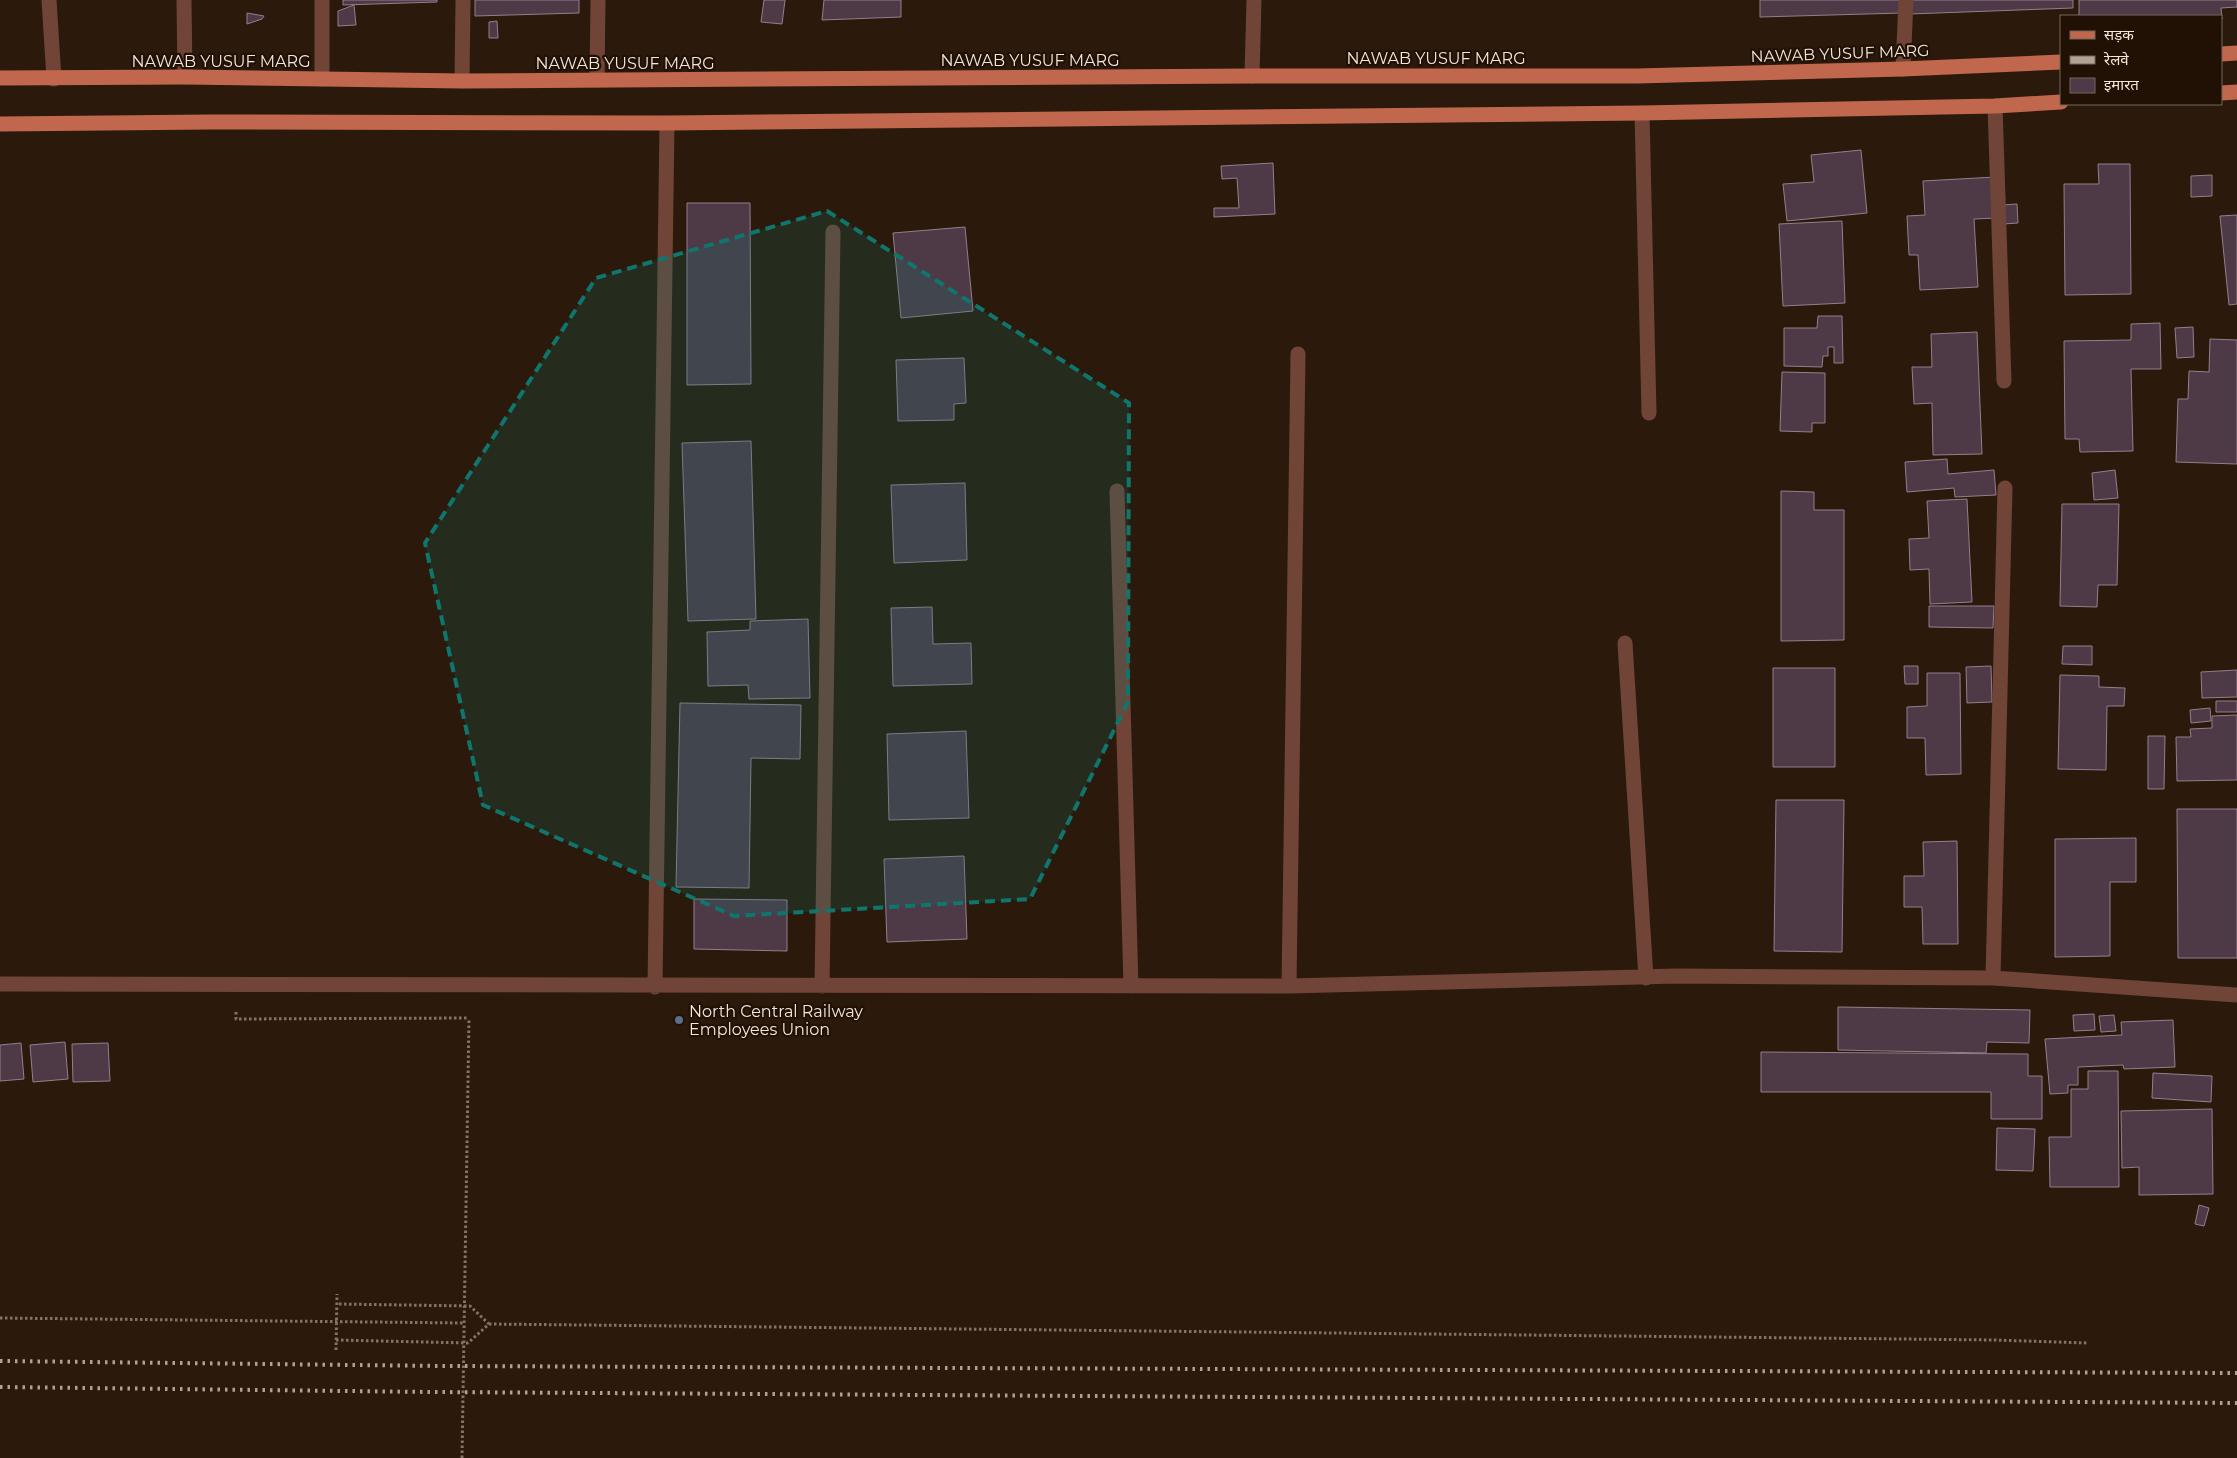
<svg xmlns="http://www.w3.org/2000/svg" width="2237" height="1458" viewBox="0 0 2237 1458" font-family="Montserrat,'Noto Sans Devanagari',sans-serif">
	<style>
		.building { fill: #4e3947; stroke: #967d8d }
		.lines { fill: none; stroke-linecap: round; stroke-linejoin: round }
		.path { stroke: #837467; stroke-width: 3; stroke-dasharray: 2.5 2.5; stroke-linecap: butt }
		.minor { stroke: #704437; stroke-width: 15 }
		.major { stroke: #c1674d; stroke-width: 15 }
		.rail { stroke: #b1a297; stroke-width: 4; stroke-dasharray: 2.5 5; stroke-linecap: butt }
		.path-bridge { stroke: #837467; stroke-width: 3; stroke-dasharray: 2.5 2.5; stroke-linecap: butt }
		.marked { fill: #0f766e; fill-opacity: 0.2; stroke: #0f766e; stroke-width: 4; stroke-dasharray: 10 6; stroke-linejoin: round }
		.service-dot { fill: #5c6f8a; stroke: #211104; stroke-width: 2 }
		.labels { text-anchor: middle; stroke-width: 4.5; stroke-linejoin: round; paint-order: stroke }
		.street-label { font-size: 16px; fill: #f3e6dd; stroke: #211104 }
		.poi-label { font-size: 16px; fill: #f3e6dd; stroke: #211104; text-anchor: start }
	</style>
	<rect width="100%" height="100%" fill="#2b1a0b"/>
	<!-- building -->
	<path class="building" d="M343,0H437V2L343,5Z
		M475,0H579V13L475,16Z
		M764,0H785L782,24L761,22Z
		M824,0H901V17L822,20Z
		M1760,0H1901L1902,13L1760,17Z
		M1910,0H2073V8L1910,14Z
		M2079,0H2237V7L2221,8L2222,19L2221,16H2079Z
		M354,5L356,25L338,26V11Z
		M247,13L264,16L262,19L247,24Z
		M497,21L498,38H489V22Z
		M1861,150L1867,213L1787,221L1783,184L1814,182L1811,155Z
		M1273,163L1275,214L1214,217V208H1239L1237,178L1222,179L1221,166Z
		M2098,164H2130L2131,294L2065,295L2064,184H2099Z
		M2212,175V196L2191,197V176Z
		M1995,177L1997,218L1974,219L1978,287L1920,290L1918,255H1909L1907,216L1925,215L1923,181Z
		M687,203H750L751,384L687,385Z
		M2017,204L2018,223L2003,224L2002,205Z
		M2237,215V304L2229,305L2220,216Z
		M1842,221L1845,303L1783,306L1779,224Z
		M965,227L973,311L901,318L893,233Z
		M1818,316H1842L1843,363H1834V347H1828V356H1823L1822,367L1784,366V328H1817Z
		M2160,323L2161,369H2131L2133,451L2080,452L2079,439H2065L2064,341L2131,340V324Z
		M2193,327L2194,357L2177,358L2175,328Z
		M1977,332L1982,454L1933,455L1932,403L1914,404L1912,367H1932L1931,334Z
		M2210,339L2237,340V464L2176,462L2178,399H2188L2189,371L2209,372Z
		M964,358L966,403L954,404V420L898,421L896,360Z
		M1782,372L1825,373V423H1812V432L1780,431Z
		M751,441L756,619L688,621L682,443Z
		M1947,459L1948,474L1994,470L1996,495L1955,497L1954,488L1907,492L1905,462Z
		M2115,470L2118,498L2094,500L2092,473Z
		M965,483L967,560L894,563L891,485Z
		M1781,491L1814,492V510H1844V640L1781,641Z
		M1967,499L1972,602L1930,604L1929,569L1910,570L1909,539L1929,538L1927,501Z
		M2062,504H2119L2117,585H2098L2097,607L2060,606Z
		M1929,606H1994L1993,628L1929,627Z
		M932,607L933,644L971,643L972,684L893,686L891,608Z
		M808,619L810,698L749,699L748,685L708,686L707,632L750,630V621Z
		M2063,646H2092V665L2062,664Z
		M1904,666H1918V684H1905Z
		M1991,666L1992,702L1967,703L1966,667Z
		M1773,668H1835V767H1773Z
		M2237,670V697L2202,698L2201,672Z
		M1927,673H1960L1961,774L1926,775L1925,738H1907V707L1927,706Z
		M2060,675L2099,676V687L2125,688L2124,706H2107L2106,770L2058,769Z
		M2216,701H2237V712H2216Z
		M680,703L801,705L800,759L751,758L749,888L676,887Z
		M2210,708L2211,721L2191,723L2190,710Z
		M2237,715V780L2177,781L2176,737H2191L2190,729L2212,728V716Z
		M966,731L969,818L889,820L887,734Z
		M2148,736H2165L2164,789H2148Z
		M1776,800H1844L1842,952L1774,951Z
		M2177,809H2237V958H2178Z
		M2136,838V882H2110V956L2055,957V839Z
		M1957,841L1958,944H1923L1922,907H1904V876H1924L1923,842Z
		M964,856L967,939L887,942L884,859Z
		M694,899L787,900V951L694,949Z
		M1838,1007L2030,1010L2029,1043L1987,1042L1986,1053L1838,1050Z
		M2094,1014L2095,1030L2074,1031L2073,1015Z
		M2114,1015L2116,1031L2101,1032L2099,1016Z
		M2173,1020L2175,1067L2124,1069L2123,1065L2078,1067V1085H2068V1093L2050,1094L2045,1039L2122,1035L2121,1022Z
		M65,1042L68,1079L33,1082L30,1045Z
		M21,1043L24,1079L0,1081V1045Z
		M108,1043L110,1081L73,1082L72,1044Z
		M1761,1052L2028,1054V1076H2042V1119H1991V1092H1761Z
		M2088,1071H2118L2119,1187H2050L2049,1137H2071V1089H2088Z
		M2153,1073L2212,1076L2211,1102L2152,1098Z
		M2212,1109L2213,1194L2139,1195V1167L2122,1168L2121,1111Z
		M1997,1128L2035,1129L2033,1171L1996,1170Z
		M2199,1205L2209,1208L2204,1226L2195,1224Z"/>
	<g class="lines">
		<!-- path -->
		<path class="path" d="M236,1012V1019L469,1018
			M0,1318L464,1323
			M489,1324L1994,1340L2088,1343
			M336,1340L468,1343L489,1324L470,1306L337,1304
			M336,1350L337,1294"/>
		<!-- minor -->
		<path class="minor" d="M49,0L54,79
			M184,0L185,77
			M322,0V79
			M1903,69L1906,0
			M1252,76L1254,0
			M597,80L598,0
			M462,81L463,0
			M1995,106L2004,381
			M1642,113L1649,413
			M1117,491L1131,986
			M1625,643L1646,978
			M1993,978L2005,488
			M0,984L1289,986L1677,976L1993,978L2237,995
			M822,986L833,232
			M1289,986L1298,354
			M655,987L667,123"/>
		<!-- major -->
		<path class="major" d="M2221,54L2237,53
			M0,78L185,77L462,81L1252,76H1637L1903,69L2061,62
			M2221,93L2237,92
			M0,124L210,122L667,123L1642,113L1995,106L2061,102"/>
		<!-- rail -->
		<path class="rail" d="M0,1361L444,1366L2237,1373
			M0,1387L431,1392L2237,1403"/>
		<!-- path-bridge -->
		<path class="path-bridge" d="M462,1458L469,1018"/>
	</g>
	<!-- marked area -->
	<path class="marked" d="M827,211L1129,403L1128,702L1030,899L734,916L483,805L425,543L596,278Z"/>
	<!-- markers -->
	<circle class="service-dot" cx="679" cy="1020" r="5"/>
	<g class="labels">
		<!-- street labels -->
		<g class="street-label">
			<text transform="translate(1840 53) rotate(-2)" y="6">NAWAB YUSUF MARG</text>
			<text x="1436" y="64">NAWAB YUSUF MARG</text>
			<text x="1030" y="66">NAWAB YUSUF MARG</text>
			<text x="221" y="67">NAWAB YUSUF MARG</text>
			<text x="625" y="69">NAWAB YUSUF MARG</text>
		</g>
		<!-- poi labels -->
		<g class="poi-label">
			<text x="689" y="1017">North Central Railway<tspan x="689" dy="18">Employees Union</tspan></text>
		</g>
	</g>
	<!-- legend -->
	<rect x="2060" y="15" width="162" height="90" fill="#211104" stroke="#75665b"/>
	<rect x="2070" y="31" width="25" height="8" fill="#c1674d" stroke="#75665b"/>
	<text x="2104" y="40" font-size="15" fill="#f3e6dd">सड़क</text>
	<rect x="2070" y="56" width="25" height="8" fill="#b1a297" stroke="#75665b"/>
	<text x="2104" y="65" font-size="15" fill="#f3e6dd">रेलवे</text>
	<rect x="2070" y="78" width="25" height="15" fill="#4e3947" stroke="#75665b"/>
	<text x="2104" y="90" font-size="15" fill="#f3e6dd">इमारत</text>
</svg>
